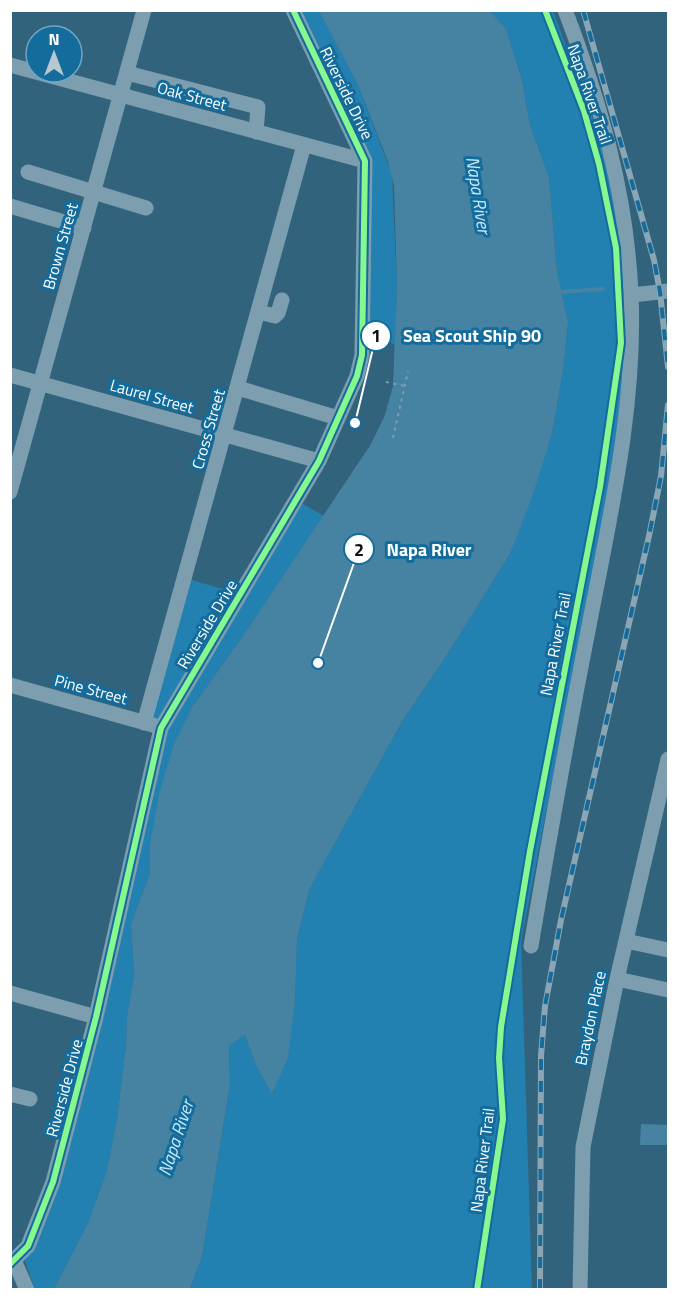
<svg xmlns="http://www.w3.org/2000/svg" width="679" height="1300" viewBox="0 0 679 1300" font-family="'Titillium Web',sans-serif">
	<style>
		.green { fill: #2381b1 }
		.water { fill: #4683a3 }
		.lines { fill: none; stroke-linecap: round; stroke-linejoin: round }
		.stream { stroke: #4683a3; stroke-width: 4 }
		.path { stroke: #7d9eae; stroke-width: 2; stroke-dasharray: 3 4.5; stroke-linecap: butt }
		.minor { stroke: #7d9eae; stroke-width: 15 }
		.rail-casing { stroke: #8aa6b5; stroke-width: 6 }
		.rail { stroke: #136c9c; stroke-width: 4; stroke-dasharray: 11; stroke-linecap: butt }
		.cycleway-casing { stroke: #136c9c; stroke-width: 10 }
		.cycleway { stroke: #87f88f; stroke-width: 6 }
		.labels { text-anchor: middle; stroke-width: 6; stroke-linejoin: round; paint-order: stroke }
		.street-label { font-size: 16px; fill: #fff; stroke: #136c9c }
		.water-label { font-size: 18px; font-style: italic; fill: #c7eafb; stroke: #136c9c }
		.leader { fill: none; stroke: #fff; stroke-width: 2 }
		.callout-dot { fill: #fff; stroke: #136c9c; stroke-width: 2 }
		.mark-label { font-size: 18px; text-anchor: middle; font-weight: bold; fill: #111 }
		.callout-label { font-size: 18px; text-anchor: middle; font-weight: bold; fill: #fff; stroke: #136c9c; stroke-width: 6; stroke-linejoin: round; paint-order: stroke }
	</style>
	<rect width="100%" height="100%" fill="#32637c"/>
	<!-- green -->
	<path class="green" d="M293,11H319L359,87L392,175L397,286L395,345L364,328L365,161Z
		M490,11H553L595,125L611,180L624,269L627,354L613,465L521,942L532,1289L190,1290L202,1257L230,1084L229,1046L245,1035L256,1065L273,1094L295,1002L297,939L310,888L403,720L447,655L510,554L552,434L564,364L568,321L557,271L549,177L530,125L522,80L506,29Z
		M296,500L324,516L245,633L193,706L187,719L150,845V873L131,924L134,975L127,1016L126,1046L117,1119L107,1170L88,1223L54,1289H35L22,1253L53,1182L161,728L144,723L185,578L240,594Z"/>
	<!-- water -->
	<path class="water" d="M319,11H490L506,29L522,80L530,125L549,177L557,271L568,321L564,364L552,434L532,497L510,554L447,655L403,720L310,888L297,939L295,1002L288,1057L272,1094L256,1065L245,1035L229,1046L230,1084L202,1257L190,1289H54L88,1223L107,1170L117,1119L126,1046L127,1016L134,975L131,924L150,873V845L159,794L174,744L193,706L245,633L371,444L385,415L393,386L397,286L394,186L388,162L359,87Z
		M641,1124L668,1125V1145H640Z"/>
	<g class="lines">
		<!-- stream -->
		<path class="stream" d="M559,292L603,289"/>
		<!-- path -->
		<path class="path" d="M386,382L405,386
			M393,438L408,371"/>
		<!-- minor -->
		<path class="minor" d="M10,65L365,161
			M127,73L258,107L256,132
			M28,172L146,208
			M10,206L84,228
			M632,295L668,291
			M259,312L275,316L278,313L282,300
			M10,375L319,461
			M238,388L338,418
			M10,492L144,10
			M10,685L153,725
			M144,723L304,145
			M626,941L668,950
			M531,946C549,839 568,732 589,626C610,516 636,406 631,294C627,195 600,102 565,10
			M617,979L668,990
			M10,993L96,1017
			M10,1094L30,1099
			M14,1260L27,1290
			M10,1264L28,1246L53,1182L96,1017L161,728L319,461L357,376L362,355L365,161L293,10
			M580,1290L583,1147L617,979L668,759"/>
		<!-- rail casing -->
		<g class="rail-casing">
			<path id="rail" d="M583,10L654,260L660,292L668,367
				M540,1290L541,1056L545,1006L561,920L649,536L661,476L668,405"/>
		</g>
		<!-- rail -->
		<use href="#rail" class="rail"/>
		<!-- cycleway casing -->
		<g class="cycleway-casing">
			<path id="cycleway" d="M10,1264L28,1246L53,1182L96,1017L161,728L319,461L357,376L362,355L365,161L293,10
				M477,1290L503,1119L499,1058L501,1027L530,851L600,487L621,343L616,248L599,164L584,111L545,10"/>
		</g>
		<!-- cycleway -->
		<use href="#cycleway" class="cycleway"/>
	</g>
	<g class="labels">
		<!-- street labels -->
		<g class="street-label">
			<text transform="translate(347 93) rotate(64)" y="6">Riverside Drive</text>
			<text transform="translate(590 94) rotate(71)" y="6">Napa River Trail</text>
			<text transform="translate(192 96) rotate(15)" y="6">Oak Street</text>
			<text transform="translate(60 246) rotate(-74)" y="6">Brown Street</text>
			<text transform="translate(152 396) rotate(16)" y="6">Laurel Street</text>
			<text transform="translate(208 429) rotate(-74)" y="6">Cross Street</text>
			<text transform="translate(207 624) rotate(-59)" y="6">Riverside Drive</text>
			<text transform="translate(555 644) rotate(-79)" y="6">Napa River Trail</text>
			<text transform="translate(91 689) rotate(15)" y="6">Pine Street</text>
			<text transform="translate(590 1018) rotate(-78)" y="6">Braydon Place</text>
			<text transform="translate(64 1088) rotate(-75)" y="6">Riverside Drive</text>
			<text transform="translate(482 1160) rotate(-83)" y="6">Napa River Trail</text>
		</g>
		<!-- water labels -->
		<g class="water-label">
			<text transform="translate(478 195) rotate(81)" y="6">Napa River</text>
			<text transform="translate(176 1138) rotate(-72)" y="6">Napa River</text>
		</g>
	</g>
	<!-- callouts -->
	<path class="leader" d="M355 423L376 336M318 663L359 549"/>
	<g class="callout-dot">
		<circle cx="355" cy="423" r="6"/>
		<circle cx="318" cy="663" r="6"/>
		<circle cx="376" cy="336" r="15"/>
		<circle cx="359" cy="549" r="15"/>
	</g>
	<g class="mark-label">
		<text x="376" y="342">1</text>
		<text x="359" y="556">2</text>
	</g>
	<g class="callout-label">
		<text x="472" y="342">Sea Scout Ship 90</text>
		<text x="429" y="556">Napa River</text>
	</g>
	<!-- border -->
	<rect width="679" height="1300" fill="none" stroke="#ffffff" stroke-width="24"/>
	<!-- north arrow -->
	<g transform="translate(54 54)"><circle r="28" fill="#136c9c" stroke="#71a7c4" stroke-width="1.5"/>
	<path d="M0-4.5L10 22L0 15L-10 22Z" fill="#b7c8d1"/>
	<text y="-9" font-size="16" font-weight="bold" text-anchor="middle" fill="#ffffff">N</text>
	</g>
</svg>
